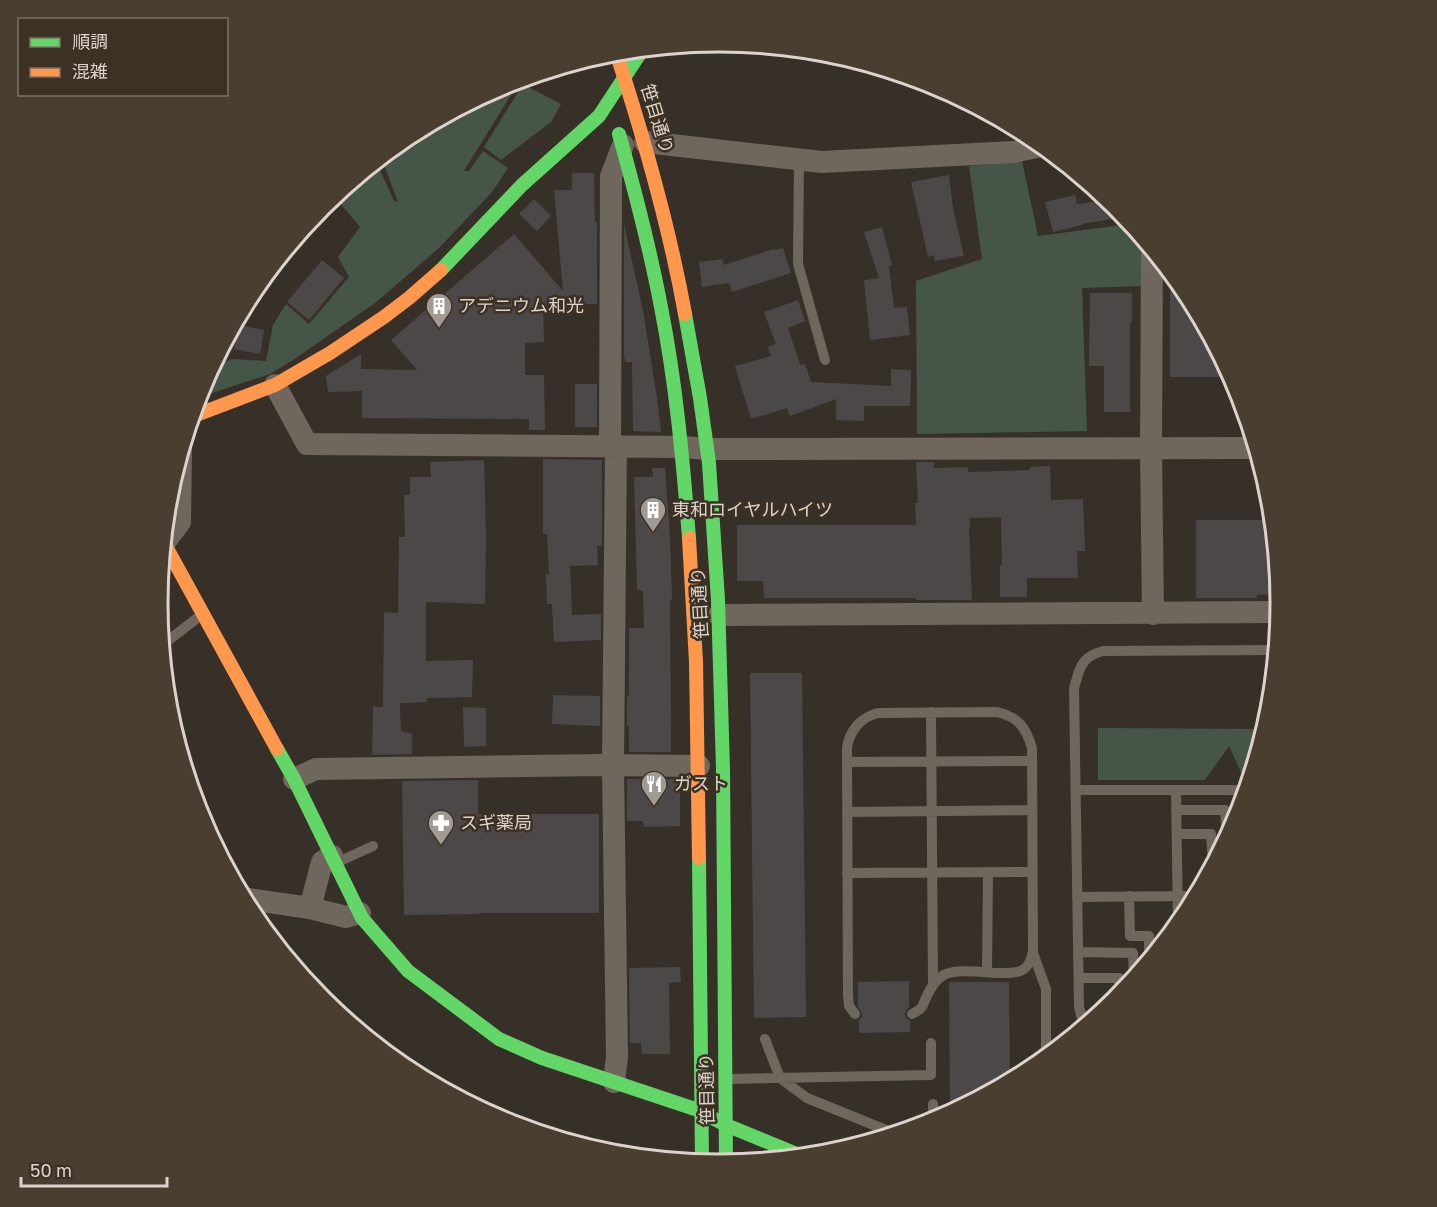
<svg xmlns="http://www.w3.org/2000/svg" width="1437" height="1207" viewBox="0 0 1437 1207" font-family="'Golos Text','Noto Sans JP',sans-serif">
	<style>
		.green { fill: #455648 }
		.building { fill: #4d4848 }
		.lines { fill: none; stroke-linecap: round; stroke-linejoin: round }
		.lane { stroke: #6f665d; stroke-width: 10 }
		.street { stroke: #6f665d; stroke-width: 22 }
		.fast { stroke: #63d668; stroke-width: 14 }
		.slow { stroke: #ff974d; stroke-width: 14 }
		.labels { text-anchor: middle; stroke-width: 5; stroke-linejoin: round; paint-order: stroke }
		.street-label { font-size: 18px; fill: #dcd4cc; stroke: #3d3123 }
		.poi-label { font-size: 18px; fill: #dcd4cc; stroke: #3d3123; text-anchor: start }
		.rim { fill: none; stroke: #dcd4cc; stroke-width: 3 }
	</style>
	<rect width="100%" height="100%" fill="#373029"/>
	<!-- green -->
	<path class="green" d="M517,81L561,104L551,122L501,160L484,147L520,89L511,83Z
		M505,84L514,90L464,171H469L483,151L508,168L492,192L439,248L375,303L293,360L270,374L200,397L198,394L212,366L233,359L266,361L273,325L286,304L309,324L349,277L338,257L360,227L334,196L376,161L394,201L398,202L381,157L407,136Z
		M1022,161L1038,236L1130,224L1143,240L1146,286L1082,288L1087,431L917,434L916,281L982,259L969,166Z
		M1098,728L1255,729V759L1249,779L1245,781L1229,746L1205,780H1098Z"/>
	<!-- building -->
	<path class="building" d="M572,173H594L595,222H597V304L543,305L544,342L525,343V375H544L545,430H529V419L362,418V391L328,392L326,376L361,354V369L417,370L391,340L514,234L563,291L554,190H572Z
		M949,175L953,208L964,256L935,261L934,255L928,257L911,182Z
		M1075,195L1077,204L1108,200L1116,207L1124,217L1082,224V225L1053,232L1045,202Z
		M534,199L551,216L537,231L519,214Z
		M624,224L643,311L657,398L661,432L633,431L632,362H625L624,354Z
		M882,227L892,265L889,266L894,308L907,307L910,335L870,340L864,280L879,278L864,232Z
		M783,248L791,273L732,292L729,283L702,287L699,262L722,259L724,265L774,249L775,250Z
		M322,260L344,278L309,320L287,302Z
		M1170,291L1186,292L1231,377H1170Z
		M1090,293H1132V321L1130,322V412H1104V366H1089Z
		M798,300L805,321L788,328L800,365L805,364L811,382L891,386V369L911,370L910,406H864V421L836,420V399L790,416L787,408L751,419L735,366L771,356L768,347L776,344L764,312Z
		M239,325L264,330L260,354L234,349Z
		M575,384H597V427H575Z
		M543,459L602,460V546H597L598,565L570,566L572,615L601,614V640L554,642L552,604H547L546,574H549L547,534H543Z
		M484,460L486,536L485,604L426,602V661L473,660L472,697L427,698V702L400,703L401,731L412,734V754L372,755L373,707H383L384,612L398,613L399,537H405L404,495H410V477H431L430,462Z
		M916,462H934V468L968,467V472L1030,470V467L1050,466L1051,500L1083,499L1085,551H1077L1078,578H1027V597H1000V565H1002L1001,517L970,518V527H969L972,600H916V598H764L763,581H737V525H916L915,503H918Z
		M652,468H665L670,537L672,600H670L671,752H629V726H627V696H629V628H644L643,591L637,589L634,477H653Z
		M1196,520H1272L1279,594L1257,595V598H1196Z
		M750,673H802L806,1017L754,1018Z
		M553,695L600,696V726L552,724Z
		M463,707L486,708V746L464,747Z
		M627,779H680V826L644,827L643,821H627Z
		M478,780V814H599V913H479V914L404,915L402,781Z
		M680,967L681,982L669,983L670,1054H642L641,1043H630L629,968Z
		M909,981V1007L906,1010L905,1015L906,1018L910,1021V1032L859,1033V1020L862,1017V1014L858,1006V982Z
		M949,982H1009L1010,1081L950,1114Z"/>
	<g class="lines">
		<!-- lane -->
		<path class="lane" d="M799,159L798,264L825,360
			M161,646L200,616
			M931,712L933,984
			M847,762L1032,761
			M1076,790H1246
			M1176,790L1178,924
			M1176,810H1225L1227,838
			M847,812L1032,810
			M1177,834H1211L1213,865
			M338,862L373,846
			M847,873L1032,872
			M1129,896L1130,936H1149V959
			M1077,897L1196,896
			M1078,952L1133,953L1134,978
			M1033,953L1046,989V1058
			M987,972L988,872
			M1079,978H1119L1120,996
			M855,1014L849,1006L848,996L847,748C849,731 861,717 878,713L997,712C1018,717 1026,727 1032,748L1033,952C1031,959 1030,964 1024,969C1009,980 961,964 942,976C931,984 927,996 922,1007L919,1010L912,1014
			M1086,1025L1083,1022L1079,1007L1074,688C1080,667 1081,657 1103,651L1275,650
			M765,1039L780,1078L807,1098L896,1134
			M729,1079L931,1075V1043
			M933,1104V1122"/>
		<!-- street -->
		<path class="street" d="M645,142L822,162L1013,152L1041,146
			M1152,251L1151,448L1153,614
			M275,385L307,444L682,447L707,449L1255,448
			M610,446L611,176L623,145
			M164,543L180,522L181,449
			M719,615L1279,612
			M294,779L316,769L602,765L699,766
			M242,898L310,908L346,917L360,913
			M310,908L322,862L332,856
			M614,1082L617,1057L613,765L616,446"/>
		<!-- fast -->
		<path class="fast" d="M619,134C635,191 650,249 661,307C676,383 683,461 689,538
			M441,270L522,185L599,116L643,49
			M685,314L700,398L709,463L718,600L723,769L726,1164
			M277,749L294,779L362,918L408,971L499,1039L542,1058L701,1111
			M699,858L702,1163
			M709,1116L726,1125L804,1157"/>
		<!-- slow -->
		<path class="slow" d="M616,52C644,138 669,225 685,314
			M191,417L275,385L330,353L384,317L409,298L441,270
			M689,538L696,662L699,858
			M163,541L277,749"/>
	</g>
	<!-- icons -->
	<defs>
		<g id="building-pin" transform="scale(1.35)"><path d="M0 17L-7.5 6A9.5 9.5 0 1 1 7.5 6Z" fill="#a29b93" stroke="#3d3123"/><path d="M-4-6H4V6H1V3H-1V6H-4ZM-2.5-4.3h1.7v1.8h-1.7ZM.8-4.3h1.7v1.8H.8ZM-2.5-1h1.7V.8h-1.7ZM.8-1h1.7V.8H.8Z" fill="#fff"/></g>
		<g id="restaurant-pin" transform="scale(1.35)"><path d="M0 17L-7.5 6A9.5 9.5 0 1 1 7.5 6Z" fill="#a29b93" stroke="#3d3123"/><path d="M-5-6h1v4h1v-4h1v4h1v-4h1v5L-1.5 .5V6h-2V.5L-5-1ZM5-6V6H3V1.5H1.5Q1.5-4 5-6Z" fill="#fff"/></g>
		<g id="pharmacy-pin" transform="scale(1.35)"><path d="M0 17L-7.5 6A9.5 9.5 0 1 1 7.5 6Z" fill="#a29b93" stroke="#3d3123"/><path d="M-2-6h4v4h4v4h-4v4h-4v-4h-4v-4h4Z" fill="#fff"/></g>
	</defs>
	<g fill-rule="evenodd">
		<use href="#building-pin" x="439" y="306"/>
		<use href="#building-pin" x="653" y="510"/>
		<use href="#restaurant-pin" x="654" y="784"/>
		<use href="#pharmacy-pin" x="441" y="823"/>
	</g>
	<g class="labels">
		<!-- street labels -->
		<g class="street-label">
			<text transform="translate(657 119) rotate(73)" y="6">笹目通り</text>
			<text transform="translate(700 603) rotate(-93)" y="6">笹目通り</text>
			<text transform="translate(707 1089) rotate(-91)" y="6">笹目通り</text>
		</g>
		<!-- poi labels -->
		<g class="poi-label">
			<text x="458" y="312">アデニウム和光</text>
			<text x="672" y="516">東和ロイヤルハイツ</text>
			<text x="674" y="790">ガスト</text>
			<text x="460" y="829">スギ薬局</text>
		</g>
	</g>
	<!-- crop -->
	<path d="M0 0H1437V1207H0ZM168 603a551 551 0 1 1 1102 0a551 551 0 1 1-1102 0Z" fill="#4a3e31" fill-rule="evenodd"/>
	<path class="rim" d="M168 603a551 551 0 1 1 1102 0a551 551 0 1 1-1102 0Z"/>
	<!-- legend -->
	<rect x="18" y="18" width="210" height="78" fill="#3d3123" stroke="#7d7267" stroke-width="1.5"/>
	<rect x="30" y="38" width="30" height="9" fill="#63d668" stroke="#7d7267" stroke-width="1.5"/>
	<text x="72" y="48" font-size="18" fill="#dcd4cc">順調</text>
	<rect x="30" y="68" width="30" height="9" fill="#ff974d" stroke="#7d7267" stroke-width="1.5"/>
	<text x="72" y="78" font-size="18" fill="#dcd4cc">混雑</text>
	<!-- scale -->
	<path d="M21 1177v9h146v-9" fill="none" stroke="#dcd4cc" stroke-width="3"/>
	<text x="30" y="1177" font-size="18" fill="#dcd4cc" stroke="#3d3123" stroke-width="4.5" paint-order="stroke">50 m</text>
</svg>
